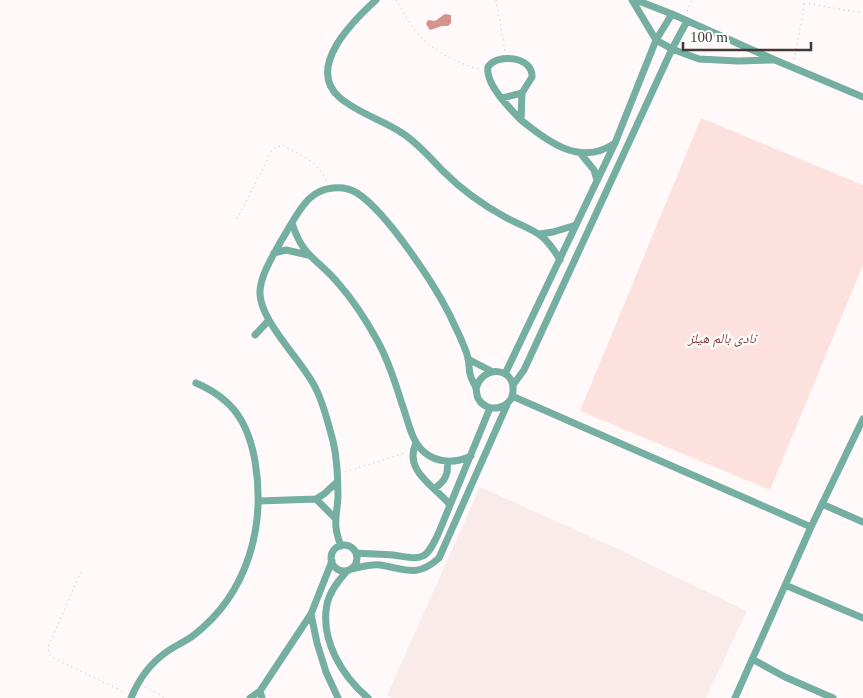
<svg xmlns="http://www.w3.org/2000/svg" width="863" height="698" viewBox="0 0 863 698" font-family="'Times New Roman','Noto Naskh Arabic',serif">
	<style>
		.built { fill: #f9ebe9 }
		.green { fill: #fde1df }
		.water { fill: #d6928d }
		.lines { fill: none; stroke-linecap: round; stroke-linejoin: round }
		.path { stroke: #beb6b6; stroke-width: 1; stroke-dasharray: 1 4; stroke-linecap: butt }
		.street { stroke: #74afa1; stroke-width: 7 }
		.labels { text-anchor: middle; stroke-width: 4.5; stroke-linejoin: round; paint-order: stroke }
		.park-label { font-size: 14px; font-style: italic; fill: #893636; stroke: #fff }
	</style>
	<rect width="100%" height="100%" fill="#fff9f9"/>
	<!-- built -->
	<path class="built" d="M480,487L618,549L747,611L706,698H393L387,695Z"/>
	<!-- green -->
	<path class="green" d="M701,118L863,185V265L770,490L580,411Z"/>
	<!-- water -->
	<path class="water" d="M445,14L451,15V23L448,26H442L430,30L426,24L428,20L435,21Z"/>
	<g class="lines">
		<!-- path -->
		<path class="path" d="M396,0C403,11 409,23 417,33C433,52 458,63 481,70
			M496,0L505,51
			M804,3L863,13
			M687,11L692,0
			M794,59L803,14L804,0
			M237,219L273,149L282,145C298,154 320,162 326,181
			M345,472L405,453
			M81,572L48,647L49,654L55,659L124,692
			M145,687L166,698"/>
		<!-- street -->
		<path class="street" d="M376,0C353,21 306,67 339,97C357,113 383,120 402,133C418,143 430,158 444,172C461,189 483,205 505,217C533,232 542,229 560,260
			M632,0L656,40L672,49L699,59L738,61L773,60
			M636,0L672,14L775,60L863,97
			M502,98L522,93
			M521,120C510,109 485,84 488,67C497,53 533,56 532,77L522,93L521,120C548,142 581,167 615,143
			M581,154L594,170L597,180
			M292,223C303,258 317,258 338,283C353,300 366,320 377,340C388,360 395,382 402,404C408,420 411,441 424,452C438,464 456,463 471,456
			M540,234L553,232L576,225
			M274,253L286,250L308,255
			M255,335L269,320
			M468,359L491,371
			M505,374L615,143L656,40L672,14
			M513,385L524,370L672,49L687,21
			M512,396L811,527
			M416,443C403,471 435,486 450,505
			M435,488C445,481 449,474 447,461
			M316,499L335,518
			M259,501L316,499L324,494L337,482
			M822,504L863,522
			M331 558a13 13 0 1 1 26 0a13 13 0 1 1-26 0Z
			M341,546C332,523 337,517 338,496C338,478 337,458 333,441C328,423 324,405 316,389C303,361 258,320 260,291C261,274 273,256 281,241C290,227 298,209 310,198C322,187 343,184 357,193C387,212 438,289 453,322C458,333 465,346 468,358C469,363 469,369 470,374C471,379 474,383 476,388C477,392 476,396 479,400C488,414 512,409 513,391C515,367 482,364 476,389
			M356,553C368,554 381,554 393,555C422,559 425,563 439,532L490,408
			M332,561L311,614L317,643L326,672L338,698
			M352,569C361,567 371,564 380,565C406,569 417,578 439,558L507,405
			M347,571C338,581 330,591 327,604C320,640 342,676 368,698
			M785,585L863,618
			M752,659L785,677L833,698
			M260,691L311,614
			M131,698C138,681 150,664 165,653C174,646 185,642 194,635C248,593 266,526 255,461C248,422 233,399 196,383
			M250,698L260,691L262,698
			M735,698L811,527L863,419"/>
	</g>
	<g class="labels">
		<!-- park labels -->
		<g class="park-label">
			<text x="722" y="343">نادى بالم هيلز</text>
		</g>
	</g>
	<!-- scale -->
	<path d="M683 42v8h128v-8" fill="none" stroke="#423837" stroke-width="2.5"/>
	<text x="690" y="42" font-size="15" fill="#423837" stroke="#ffffff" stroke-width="4" paint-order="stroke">100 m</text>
</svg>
